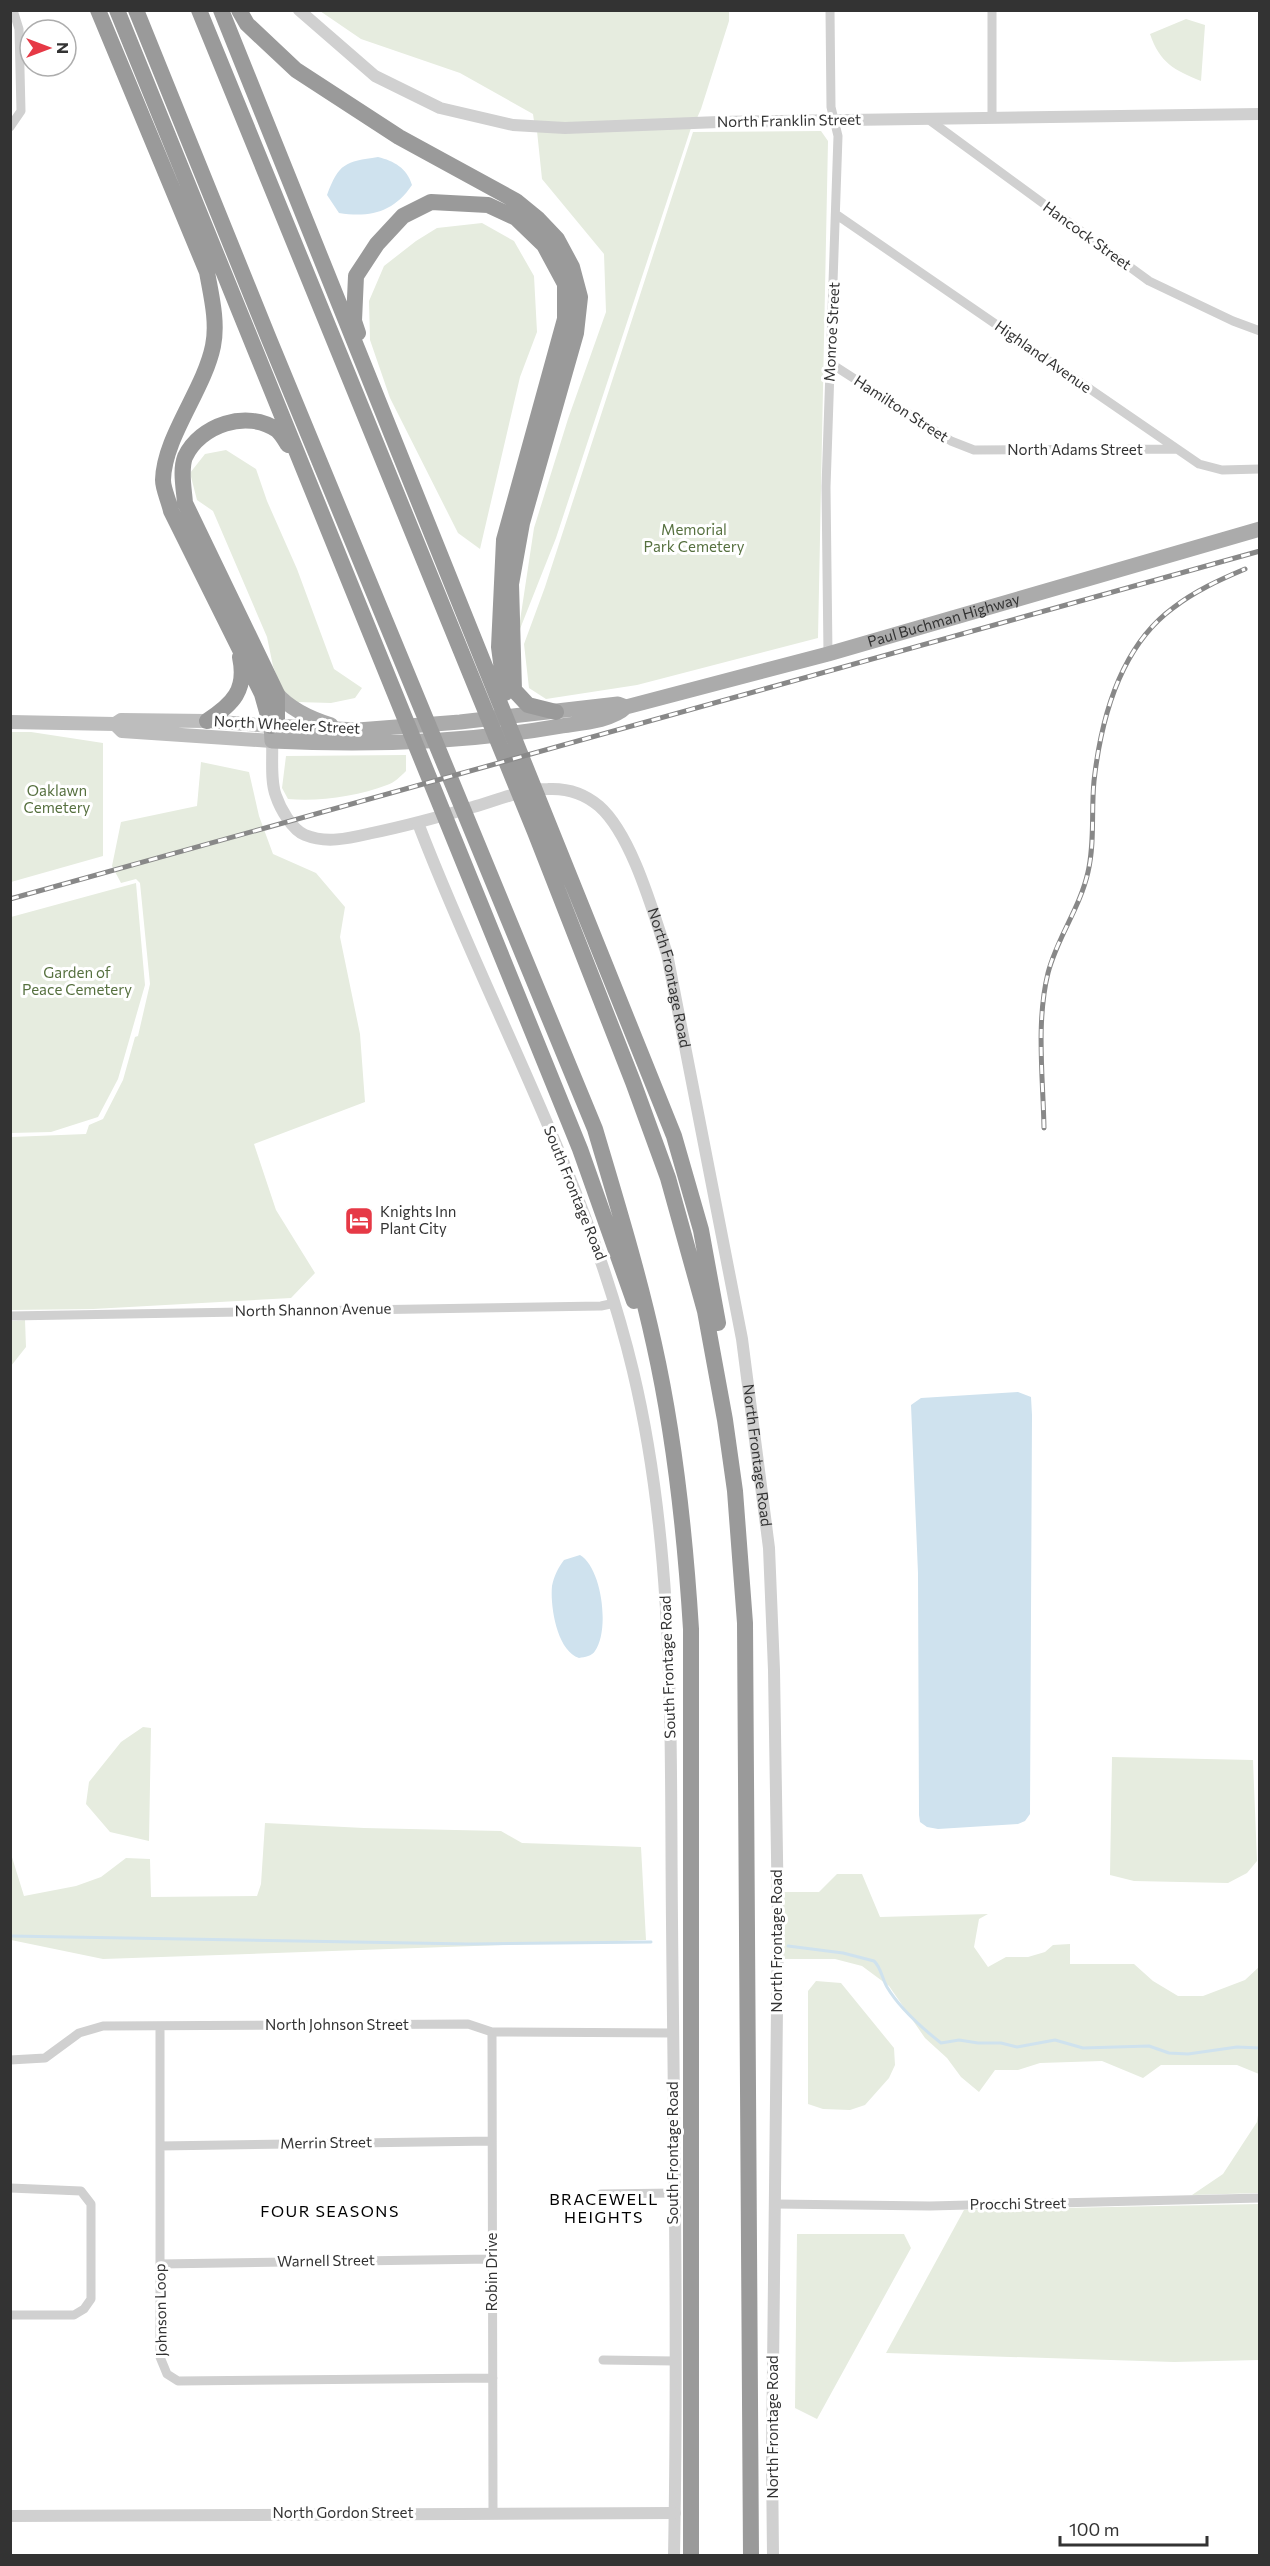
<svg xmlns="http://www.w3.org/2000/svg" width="1270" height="2566" viewBox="0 0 1270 2566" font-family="Commissioner,sans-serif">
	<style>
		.green { fill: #e6ecdf }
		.water { fill: #cfe2ee }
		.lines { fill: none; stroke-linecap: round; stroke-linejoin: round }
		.stream { stroke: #cfe2ee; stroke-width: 3 }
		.minor { stroke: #d0d0d0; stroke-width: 9 }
		.tertiary { stroke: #d0d0d0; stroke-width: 12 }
		.secondary { stroke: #bdbdbd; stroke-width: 14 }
		.primary { stroke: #ababab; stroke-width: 15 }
		.motorway { stroke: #9a9a9a; stroke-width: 16 }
		.rail-casing { stroke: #888; stroke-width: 5 }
		.rail { stroke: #fff; stroke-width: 3; stroke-dasharray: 9; stroke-linecap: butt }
		.labels { text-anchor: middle; stroke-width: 6; stroke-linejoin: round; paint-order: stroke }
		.street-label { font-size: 15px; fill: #333; stroke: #fff }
		.park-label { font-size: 15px; fill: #56703f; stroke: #fff }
		.poi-label { font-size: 15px; fill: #333; stroke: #fff; text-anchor: start }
		.neighbourhood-label { font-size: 16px; letter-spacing: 1.5px; fill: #000; stroke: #fff }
	</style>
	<rect width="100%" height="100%" fill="#fff"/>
	<!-- green -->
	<path class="green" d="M729,10V21L701,109L697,118L565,123L534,121L533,114L460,73L361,39L320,11Z
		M1186,19L1205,25L1201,81C1174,70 1160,63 1150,34Z
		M691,128L556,538L518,634L534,528L568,419L606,312L604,254L542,179L537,131Z
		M821,131L828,141L818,638L637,685L546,699L529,688L524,644L545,587L693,132Z
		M482,223L514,241L534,276L537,332L520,377L480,549L458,533L390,398L370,340L369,301L384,266L416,241L437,228Z
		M226,450L256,469L267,501L297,569L334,669L362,688L355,698L331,703L297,702L282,690L273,666L267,637L213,511L197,500L190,473L205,454Z
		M11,732H31L103,743V856L11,882Z
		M406,755V771C401,776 394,783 387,785C358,796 319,802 288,799L282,788L286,756Z
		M201,762L249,772L259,816L273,854L316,873L345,907L340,937L360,1034L365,1102L254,1144L276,1210L315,1273L291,1298L93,1309L11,1310V1137L86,1134L89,1125L103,1119L123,1080L135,1037L138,1036L150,984L140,883L136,879L121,883L112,866L121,822L197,806Z
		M136,883L145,985L118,1079L98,1117L51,1132L11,1133V917Z
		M25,1320L26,1347L11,1366V1321Z
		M143,1727L151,1728L149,1841L110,1832L86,1804L89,1782L121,1742Z
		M1112,1757L1253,1760L1257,1861L1247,1873L1228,1883L1134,1881L1110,1875Z
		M265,1823L364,1828L501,1831L522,1843L641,1847L646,1940L103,1959L11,1940V1854L24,1896L76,1886L101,1877L126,1858L150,1859L151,1897L257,1896L261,1884Z
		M837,1874H862L880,1917L988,1914L979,1919L974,1947L988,1967L1006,1957H1028L1045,1952L1053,1945L1070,1944V1964H1134L1153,1981L1178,1996H1203L1245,1980L1259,1967V2074L1237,2065H1161L1143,2078L1102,2061L1040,2063L1018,2070H995L979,2092L961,2077L947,2058L925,2038L889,1986L862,1966L835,1959H783V1892H819Z
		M816,1981L841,1983L894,2048L895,2065L889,2078L865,2105L850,2110L823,2109L808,2104V1991Z
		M1259,2108V2193L1192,2195L1223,2174L1257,2122Z
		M1259,2204V2360L1174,2362L886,2353L964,2210Z
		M797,2234H904L911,2248L817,2419L795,2408Z"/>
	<!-- water -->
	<path class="water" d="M378,157C394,161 407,168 412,185C394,212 370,218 339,213L327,195C339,163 345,162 378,157Z
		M1018,1392L1031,1397L1032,1415L1030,1814L1025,1821L1018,1824L938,1829L927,1827L920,1822L919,1815L918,1573L911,1405L921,1398Z
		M580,1555C602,1568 610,1630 595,1651C592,1656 585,1657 579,1658C557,1651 550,1606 552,1586C554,1576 558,1568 564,1560Z"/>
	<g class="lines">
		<!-- stream -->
		<path class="stream" d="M10,1936L469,1944L651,1942
			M788,1946L843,1953L874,1961C881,1967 882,1979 887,1987C900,2009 922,2028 941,2043L959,2040L978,2043H1001L1017,2047L1055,2040L1083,2048L1149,2046L1169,2053L1188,2054L1237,2047L1260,2048"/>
		<!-- minor -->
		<path class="minor" d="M992,10V118
			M928,119L1149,281L1233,321L1260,331
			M10,127L21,111L19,29L13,10
			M837,215L1199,464L1222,470L1260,469
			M830,363L951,441L974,450L1176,449
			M828,654L826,487L838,136L831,107L830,10
			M10,1316L601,1306L615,1303
			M160,2026V2357L167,2374L178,2381L493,2378
			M492,2032L493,2512
			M10,2060L45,2058L79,2033L103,2026L468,2024L492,2032L672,2033
			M160,2146L492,2141
			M10,2188L81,2191L91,2204V2299L84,2309L74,2315H10
			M601,2194L674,2193
			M776,2204L930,2206L1260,2198
			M160,2264L492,2259
			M603,2360L674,2361"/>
		<!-- tertiary -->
		<g class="tertiary">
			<path d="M299,10L375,76L440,108L513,125L565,128L719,122L1260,114"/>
			<path id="s1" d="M272,741C273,757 270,781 276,796C280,808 292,830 305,835C327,844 350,838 372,833C406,826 439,817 473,807C497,800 524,789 548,789C567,788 585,794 599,806C632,835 653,912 667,954L742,1339L769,1548L774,1670L778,1918L772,2459L773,2556"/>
			<path d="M418,823C488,1007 587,1178 633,1371C676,1551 670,1737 672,1922C674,2133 678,2344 674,2556"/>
			<path d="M10,2516L675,2513"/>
		</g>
		<!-- secondary -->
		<path class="secondary" d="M10,722L115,724L121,720L207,721L271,726
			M115,724L122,731L272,741"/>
		<!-- primary -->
		<g class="primary">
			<path d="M277,694C291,710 312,719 331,725"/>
			<path id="s2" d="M626,707L618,704L460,722L358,730L271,726L272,741C370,746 464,743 561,726C581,723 612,721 626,707L828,654L1260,529"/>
		</g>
		<!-- motorway -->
		<path class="motorway" d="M98,10L207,272C211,295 218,322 213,346C204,390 164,437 163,480C163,489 169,501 171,511L262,694L271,726
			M117,10L580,1149L634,1301
			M136,10L269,339L595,1129C616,1200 638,1271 654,1344C675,1438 685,1533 691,1629V2556
			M199,10L535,832L633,1082L668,1178L705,1311L725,1420L735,1491L745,1623L751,2556
			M221,10L674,1136L701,1230L718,1323
			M239,10L247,24L296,70L399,137L516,201L538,219L557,239L572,267L580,297L576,333L522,523L511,584L514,690L528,705L556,712
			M358,333L354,321L356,276L377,244L403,216L431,202L488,205L516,218L544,245L565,284V319L504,540L499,647L505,693
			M207,721C233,704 247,690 240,657
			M273,724L277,720V694L185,503C184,489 180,470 185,457C200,425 247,409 277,430C281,433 285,440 288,445"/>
		<!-- rail casing -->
		<g class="rail-casing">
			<path id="rail" d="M10,899L1260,551
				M1044,1128C1043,1077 1036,1022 1048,973C1057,938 1080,908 1088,872C1095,842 1091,812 1094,781C1101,719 1120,647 1173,608C1195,591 1219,580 1245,569"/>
		</g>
		<!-- rail -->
		<use href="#rail" class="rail"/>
	</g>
	<!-- icons -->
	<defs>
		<g id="hotel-square" transform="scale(1.5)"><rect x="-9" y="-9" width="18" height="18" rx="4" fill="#e63946" stroke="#fff"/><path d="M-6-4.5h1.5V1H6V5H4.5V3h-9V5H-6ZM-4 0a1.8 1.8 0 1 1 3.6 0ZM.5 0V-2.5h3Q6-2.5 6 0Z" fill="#fff"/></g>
	</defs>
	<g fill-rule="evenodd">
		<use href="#hotel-square" x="359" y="1221"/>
	</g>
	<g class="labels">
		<!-- street labels -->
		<g class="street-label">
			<text transform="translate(789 121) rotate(-1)" y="5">North Franklin Street</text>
			<text transform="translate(1087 236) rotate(36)" y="5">Hancock Street</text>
			<text transform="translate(832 332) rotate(-87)" y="5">Monroe Street</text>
			<text transform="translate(1043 357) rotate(35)" y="5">Highland Avenue</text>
			<text transform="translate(901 409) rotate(33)" y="5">Hamilton Street</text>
			<text x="1075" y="455">North Adams Street</text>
			<text dy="5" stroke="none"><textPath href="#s2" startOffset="1060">Paul Buchman Highway</textPath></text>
			<text transform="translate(287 725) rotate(3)" y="5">North Wheeler Street</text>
			<text dy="5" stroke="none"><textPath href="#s1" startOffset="598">North Frontage Road</textPath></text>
			<text transform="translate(575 1193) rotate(68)" y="5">South Frontage Road</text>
			<text transform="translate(313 1310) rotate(-1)" y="5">North Shannon Avenue</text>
			<text dy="5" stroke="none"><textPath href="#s1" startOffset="1084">North Frontage Road</textPath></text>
			<text transform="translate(668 1667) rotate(-92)" y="5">South Frontage Road</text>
			<text transform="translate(777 1941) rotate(-90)" y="5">North Frontage Road</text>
			<text x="337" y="2030">North Johnson Street</text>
			<text transform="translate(326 2143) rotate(-1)" y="5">Merrin Street</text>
			<text transform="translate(673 2153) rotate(-90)" y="5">South Frontage Road</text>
			<text transform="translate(1018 2204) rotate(-1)" y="5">Procchi Street</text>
			<text transform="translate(326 2261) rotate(-1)" y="5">Warnell Street</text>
			<text transform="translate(492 2272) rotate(-90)" y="5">Robin Drive</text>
			<text transform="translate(161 2310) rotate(-91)" y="5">Johnson Loop</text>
			<text transform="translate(773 2427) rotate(-90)" y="5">North Frontage Road</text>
			<text x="343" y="2518">North Gordon Street</text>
		</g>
		<!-- park labels -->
		<g class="park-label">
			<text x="694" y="535">Memorial<tspan x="694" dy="17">Park Cemetery</tspan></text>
			<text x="57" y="796">Oaklawn<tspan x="57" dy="17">Cemetery</tspan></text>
			<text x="77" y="978">Garden of<tspan x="77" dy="17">Peace Cemetery</tspan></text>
		</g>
		<!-- poi labels -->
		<g class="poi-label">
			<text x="380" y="1217">Knights Inn<tspan x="380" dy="17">Plant City</tspan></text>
		</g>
		<!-- neighbourhood labels -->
		<g class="neighbourhood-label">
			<text x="604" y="2205">BRACEWELL<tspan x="604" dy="18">HEIGHTS</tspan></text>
			<text x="330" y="2217">FOUR SEASONS</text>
		</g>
	</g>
	<!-- border -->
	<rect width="1270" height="2566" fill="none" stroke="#333333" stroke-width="24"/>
	<!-- north arrow -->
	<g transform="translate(48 48) rotate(90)"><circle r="28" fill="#ffffff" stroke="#adadad" stroke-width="1.5"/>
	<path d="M0-4.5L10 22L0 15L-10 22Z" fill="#e63946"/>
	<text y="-9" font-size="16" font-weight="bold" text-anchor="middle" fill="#333333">N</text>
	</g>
	<!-- scale -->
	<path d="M1060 2536v9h147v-9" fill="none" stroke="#333333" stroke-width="3"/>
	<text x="1069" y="2536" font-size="18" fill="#333333" stroke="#ffffff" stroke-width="4.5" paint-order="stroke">100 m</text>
</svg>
